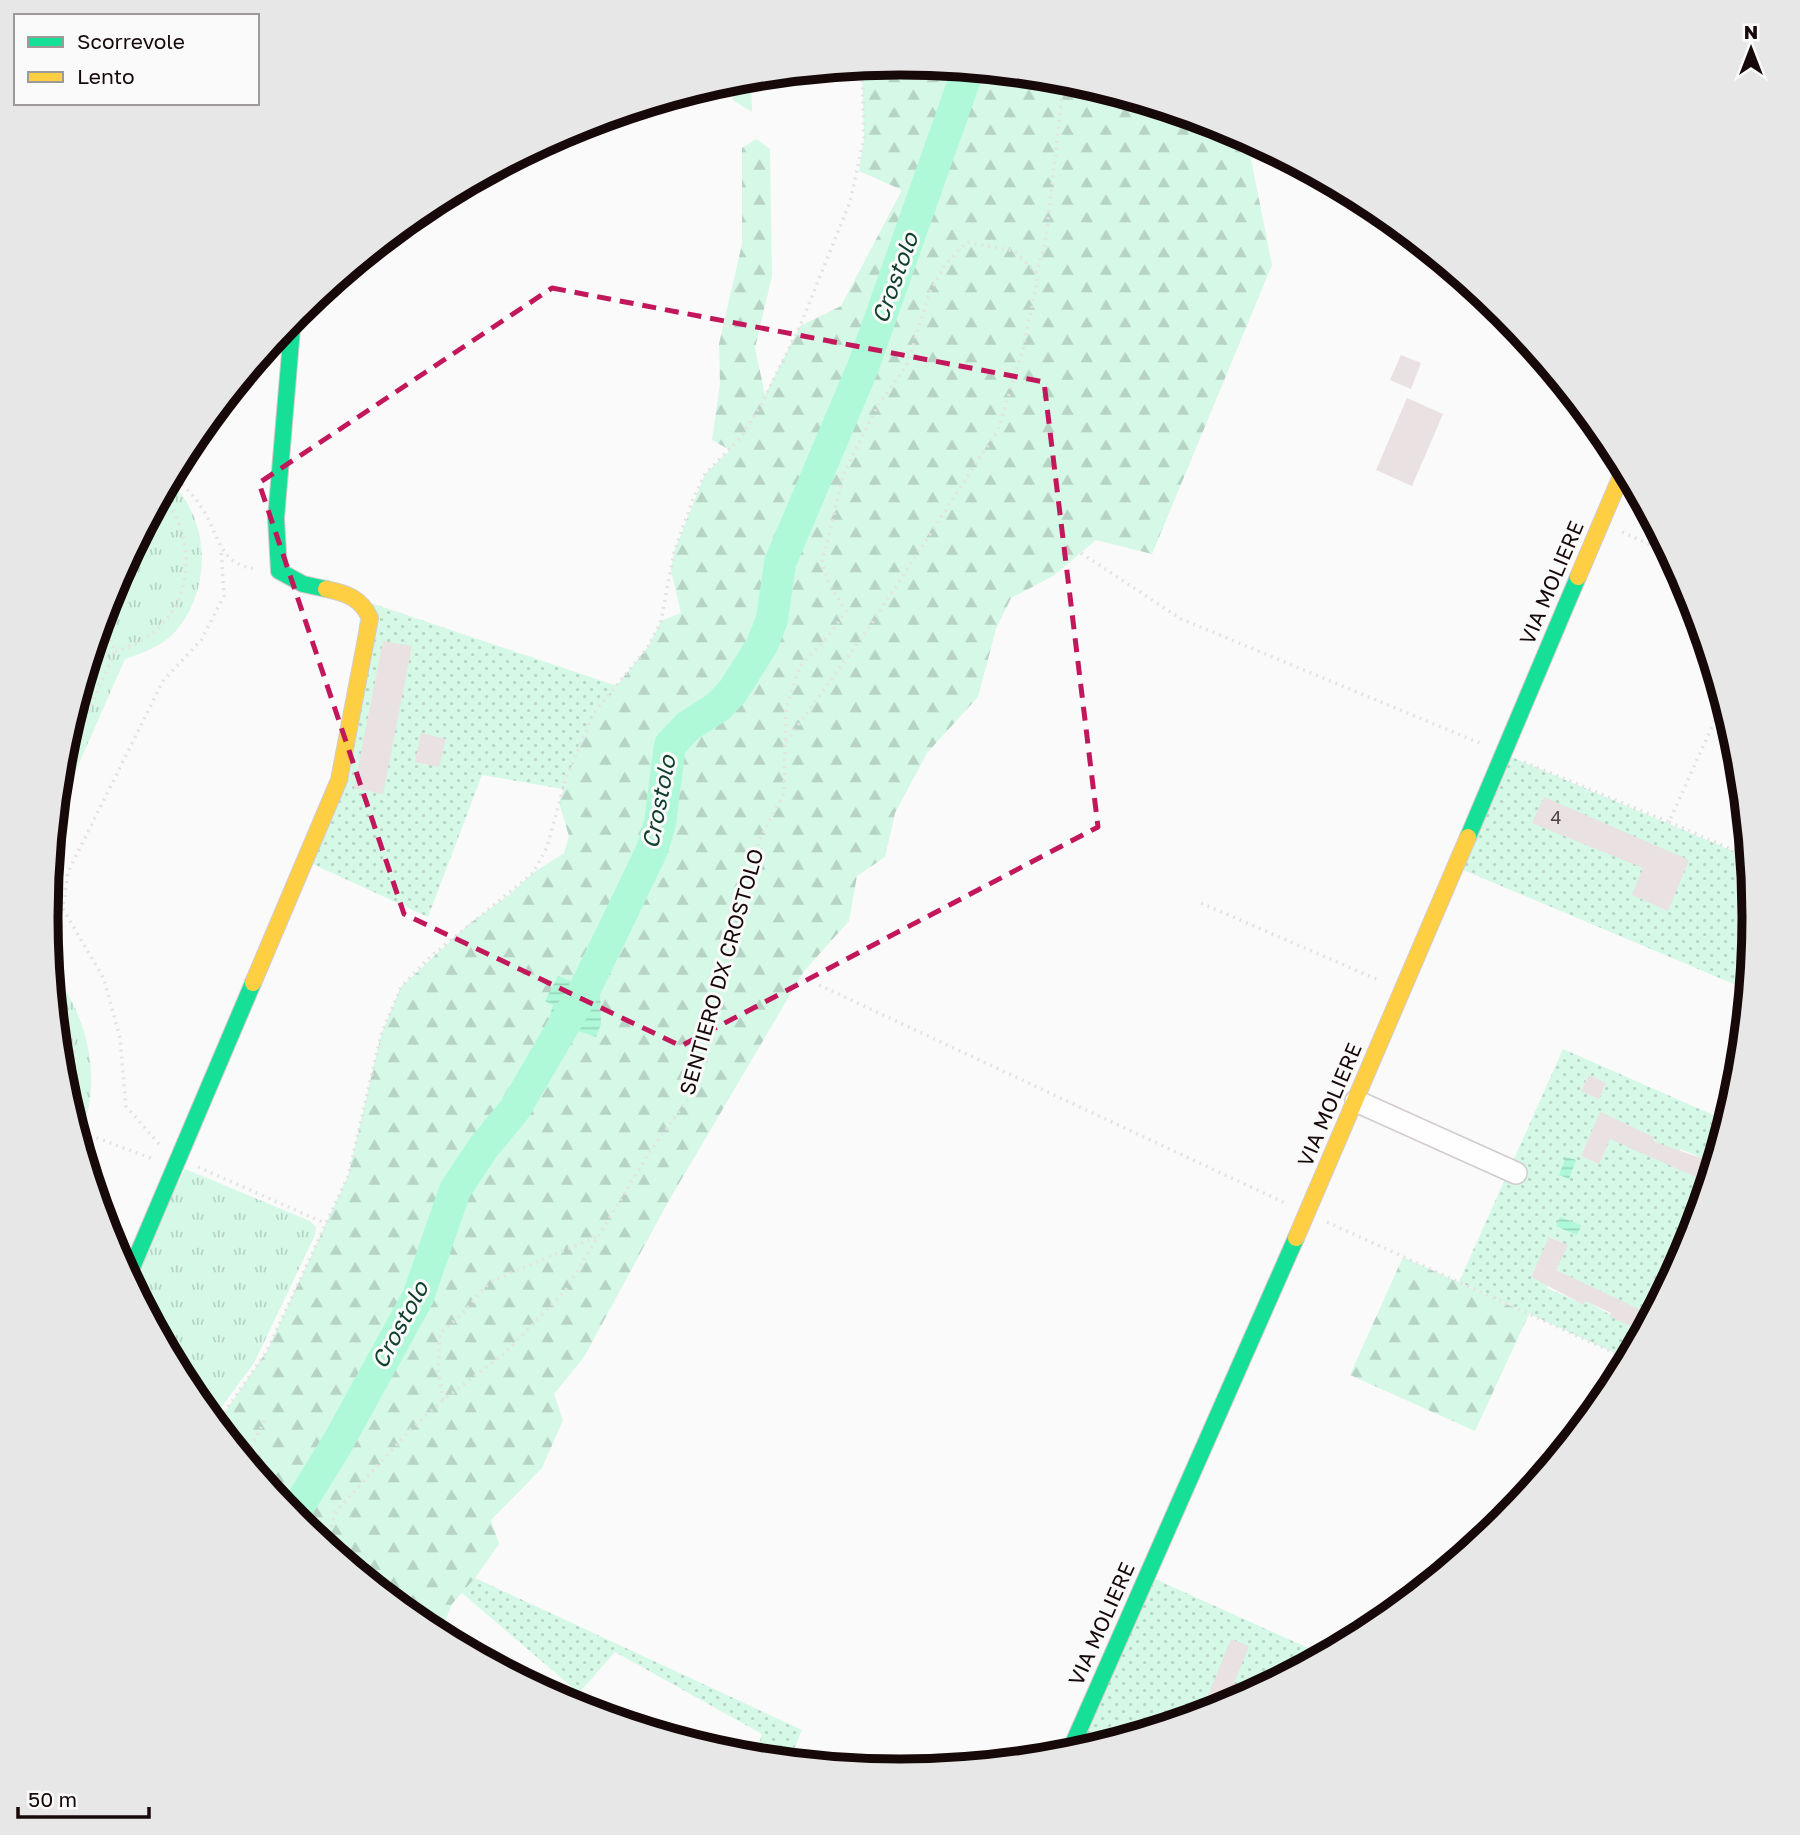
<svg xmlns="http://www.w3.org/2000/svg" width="1800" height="1835" viewBox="0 0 1800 1835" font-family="'Golos Text',sans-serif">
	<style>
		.grass { fill: url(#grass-dots); fill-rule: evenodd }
		.forest { fill: url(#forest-firs) }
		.park { fill: url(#park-tufts) }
		.water { fill: url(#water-rules) }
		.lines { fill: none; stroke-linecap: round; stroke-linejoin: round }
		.river { stroke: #aff9d8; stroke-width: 32 }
		.building { fill: #e9e1e2 }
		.street-casing { stroke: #d2cbcb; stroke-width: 24 }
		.fast-casing { stroke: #d2cbcb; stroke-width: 18 }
		.slow-casing { stroke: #d2cbcb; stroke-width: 18 }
		.path { stroke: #e4e3e3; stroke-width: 3.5; stroke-dasharray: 2 5; stroke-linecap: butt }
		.street { stroke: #fefefe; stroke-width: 21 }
		.fast { stroke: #16e098; stroke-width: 16 }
		.slow { stroke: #ffcf43; stroke-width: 16 }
		.marked { fill: none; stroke: #c2185b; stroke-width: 5; stroke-dasharray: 14 9; stroke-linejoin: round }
		.labels { text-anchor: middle; stroke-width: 6; stroke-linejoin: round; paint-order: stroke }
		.number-label { font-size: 18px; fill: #4f4244 }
		.street-label { font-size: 21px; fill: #17090a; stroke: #fafafa }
		.water-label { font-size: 23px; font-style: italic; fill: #103f2d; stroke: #fafafa }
		.rim { fill: none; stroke: #17090a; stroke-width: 9 }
	</style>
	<defs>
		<pattern id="grass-dots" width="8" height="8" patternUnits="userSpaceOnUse" patternTransform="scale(1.75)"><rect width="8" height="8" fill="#d5f8e7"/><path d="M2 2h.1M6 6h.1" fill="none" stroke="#b6d3c5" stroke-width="1.8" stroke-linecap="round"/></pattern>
		<pattern id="forest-firs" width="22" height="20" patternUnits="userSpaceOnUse" patternTransform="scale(1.75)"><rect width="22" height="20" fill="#d5f8e7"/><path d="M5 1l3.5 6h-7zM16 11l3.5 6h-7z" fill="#b6d3c5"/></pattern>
		<pattern id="park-tufts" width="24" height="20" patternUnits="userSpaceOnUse" patternTransform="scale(1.75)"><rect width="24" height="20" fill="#d5f8e7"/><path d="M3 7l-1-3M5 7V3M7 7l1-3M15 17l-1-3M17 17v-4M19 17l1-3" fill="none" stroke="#b6d3c5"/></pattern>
		<pattern id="water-rules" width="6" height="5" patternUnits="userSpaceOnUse" patternTransform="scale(1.75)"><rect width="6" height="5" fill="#aff9d8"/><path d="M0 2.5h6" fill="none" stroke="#96d4b8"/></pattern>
	</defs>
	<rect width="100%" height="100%" fill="#fafafa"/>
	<!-- grass -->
	<path class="grass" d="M362,600L617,686L594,714L563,789L482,775L428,917L304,860L339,780Z
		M1502,753L1749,858L1754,918L1751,949L1736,985L1454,866Z
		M1563,1049L1727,1121L1689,1245L1628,1359L1459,1282ZM1589,1075L1606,1083L1599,1099L1581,1090ZM1599,1116L1654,1137L1653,1141L1679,1152L1681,1149L1704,1159L1696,1176L1610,1138L1599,1164L1581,1156ZM1550,1237L1567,1245L1556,1270L1640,1310L1633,1327L1585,1301L1583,1304L1547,1288L1548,1284L1531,1276Z
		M1146,1575L1324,1655L1227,1707L1068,1755Z
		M475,1578L802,1730L789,1761L754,1758L762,1734L615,1652L579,1693L462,1593Z"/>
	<!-- forest -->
	<path class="forest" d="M900,63L1067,80L1227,128L1247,139L1272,265L1152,554L1096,540L1053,576L1011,598L996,629L978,697L927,753L895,813L885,857L857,876L849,921L804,971L668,1202L584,1357L554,1394L563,1420L542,1468L491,1520L499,1544L475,1578L452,1604L439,1636L425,1628L295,1521L216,1425L267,1351L348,1176L381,1035L401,987L469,924L509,895L533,873L564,853L569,836L559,803L580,741L594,713L648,647L661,621L681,613L671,570L674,552L705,474L730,450L712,440L720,384L719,344L742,244V148L756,139L770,149L772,276L755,348L765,395L800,326L841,306L902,190L859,171L864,138L862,67Z
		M751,78L752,112L734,101L727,81Z
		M1403,1257L1529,1314L1475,1431L1350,1375Z"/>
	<!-- park -->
	<path class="park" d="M169,481C211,518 213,592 173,634C160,647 142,653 125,659L55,818L62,750L111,590Z
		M51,970C88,1013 105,1086 78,1138L62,1084Z
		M185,1169L310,1221L316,1227L315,1235L254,1363L212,1420L189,1392L130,1282Z"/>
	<!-- water -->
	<path class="water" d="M558,976L600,992L601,1024L596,1037L575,1030L555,1040L548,1023L553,1005L545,1001Z
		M1566,1157L1576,1160L1569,1179L1559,1175Z
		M1560,1217L1581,1225L1577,1235L1556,1226Z"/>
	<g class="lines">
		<!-- river -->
		<path class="river" d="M292,1517L337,1444L418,1297L455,1190L483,1148L515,1109L586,987L652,850L660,823L670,745L688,726L718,707L733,691L762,645L772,619L780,563L863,367L968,70"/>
	</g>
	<!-- building -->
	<path class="building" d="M1401,355L1421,363L1411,389L1390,380Z
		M1407,398L1443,414L1412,486L1376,470Z
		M383,641L412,646L383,794L354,788Z
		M421,733L446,739L439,767L415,762Z
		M1544,797L1689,860L1668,911L1632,895L1643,868L1532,823Z
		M1589,1075L1606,1083L1599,1099L1581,1091Z
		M1600,1112L1654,1137L1653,1141L1666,1146L1704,1159L1696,1177L1610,1139L1599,1164L1581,1156Z
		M1549,1237L1568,1245L1556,1270L1641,1310L1633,1327L1609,1316L1611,1313L1585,1301L1584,1305L1531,1277Z
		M1231,1639L1249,1646L1234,1683L1255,1692L1214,1711L1204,1706Z"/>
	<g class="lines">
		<!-- street casing -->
		<g class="street-casing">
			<path id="street" d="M1356,1101L1516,1173"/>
		</g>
		<!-- fast casing -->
		<g class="fast-casing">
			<path id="fast" d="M293,317L276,518L279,571L303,584L326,589
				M1468,837L1578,577
				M128,1277L253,983
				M1068,1755L1296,1238"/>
		</g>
		<!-- slow casing -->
		<g class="slow-casing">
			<path id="slow" d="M1578,577L1624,469
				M253,983L339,780L370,618C361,598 346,593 326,589
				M1296,1238L1468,837"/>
		</g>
		<!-- path -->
		<path class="path" d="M172,475C186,487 199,501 207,517C220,542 223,565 256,569
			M1622,532L1669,553
			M1081,553L1181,619L1482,744
			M115,651C188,633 207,551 162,495
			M786,742L870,626L998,430L1023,349L1037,283L1036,272L1045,246L1064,79
			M1524,762L1669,822L1723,702
			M60,776L115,651L103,615
			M1669,822L1749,857
			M1201,903L1381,981
			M819,985L1285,1203
			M54,1007C77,1027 80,1080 69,1108
			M159,1144L126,1106L120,1038L104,979L63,909L68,872L163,681L201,640L224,596L221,549
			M81,1148L92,1136L153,1159
			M198,1167L327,1224
			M1327,1222L1628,1359
			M443,1400L438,1368L440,1333L460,1316L490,1282L598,1236
			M216,1424L267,1351L348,1176L381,1035L401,987L429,958L533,873L547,847L566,778L594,713L648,647L661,621L674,552L693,499L705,474L741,437L762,403L800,326L850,202L864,138L862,67
			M245,1460L265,1419
			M326,1547L335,1513L408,1432L443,1400L504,1354L565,1291L651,1150L688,1099L725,973L736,911L760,839L784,793L786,709L800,666L828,637L846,611L830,586L822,563L844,473L877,407L907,365L930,291L946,264L967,242L1014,251L1036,272"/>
		<!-- street -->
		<use href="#street" class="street"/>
		<!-- fast -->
		<use href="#fast" class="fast"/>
		<!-- slow -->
		<use href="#slow" class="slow"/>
	</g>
	<!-- marked area -->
	<path class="marked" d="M552,288L1044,382L1098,827L681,1046L404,914L259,483Z"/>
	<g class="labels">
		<!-- number labels -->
		<g class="number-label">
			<text x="1556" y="824">4</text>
		</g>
		<!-- street labels -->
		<g class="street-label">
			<text transform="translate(1552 583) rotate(-67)" y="7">VIA MOLIERE</text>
			<text transform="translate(722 972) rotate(-74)" y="7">SENTIERO DX CROSTOLO</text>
			<text transform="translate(1330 1105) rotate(-67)" y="7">VIA MOLIERE</text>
			<text transform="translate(1102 1624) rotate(-66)" y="7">VIA MOLIERE</text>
		</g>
		<!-- water labels -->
		<g class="water-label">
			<text transform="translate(895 278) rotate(-70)" y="8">Crostolo</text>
			<text transform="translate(659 802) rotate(-79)" y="8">Crostolo</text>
			<text transform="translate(400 1325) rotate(-62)" y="8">Crostolo</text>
		</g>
	</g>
	<!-- crop -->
	<path d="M0 0H1800V1835H0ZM58 917a842 842 0 1 1 1684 0a842 842 0 1 1-1684 0Z" fill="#e8e7e7" fill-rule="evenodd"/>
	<path class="rim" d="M58 917a842 842 0 1 1 1684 0a842 842 0 1 1-1684 0Z"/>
	<!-- legend -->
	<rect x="14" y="14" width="245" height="91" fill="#fafafa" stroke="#9f9a9a" stroke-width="2"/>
	<rect x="28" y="37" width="35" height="10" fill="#16e098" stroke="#9f9a9a" stroke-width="2"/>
	<text x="77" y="49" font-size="21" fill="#17090a">Scorrevole</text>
	<rect x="28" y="72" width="35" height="10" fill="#ffcf43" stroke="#9f9a9a" stroke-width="2"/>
	<text x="77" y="84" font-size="21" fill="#17090a">Lento</text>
	<!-- north arrow -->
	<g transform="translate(1751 49)" stroke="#fafafa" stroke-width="5" paint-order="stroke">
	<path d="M0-5L12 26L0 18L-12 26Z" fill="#17090a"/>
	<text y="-10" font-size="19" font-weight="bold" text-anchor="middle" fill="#17090a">N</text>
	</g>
	<!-- scale -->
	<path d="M18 1807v10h131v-10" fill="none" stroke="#17090a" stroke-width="3.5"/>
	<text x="28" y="1807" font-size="21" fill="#17090a" stroke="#fafafa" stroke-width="5" paint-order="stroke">50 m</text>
</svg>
